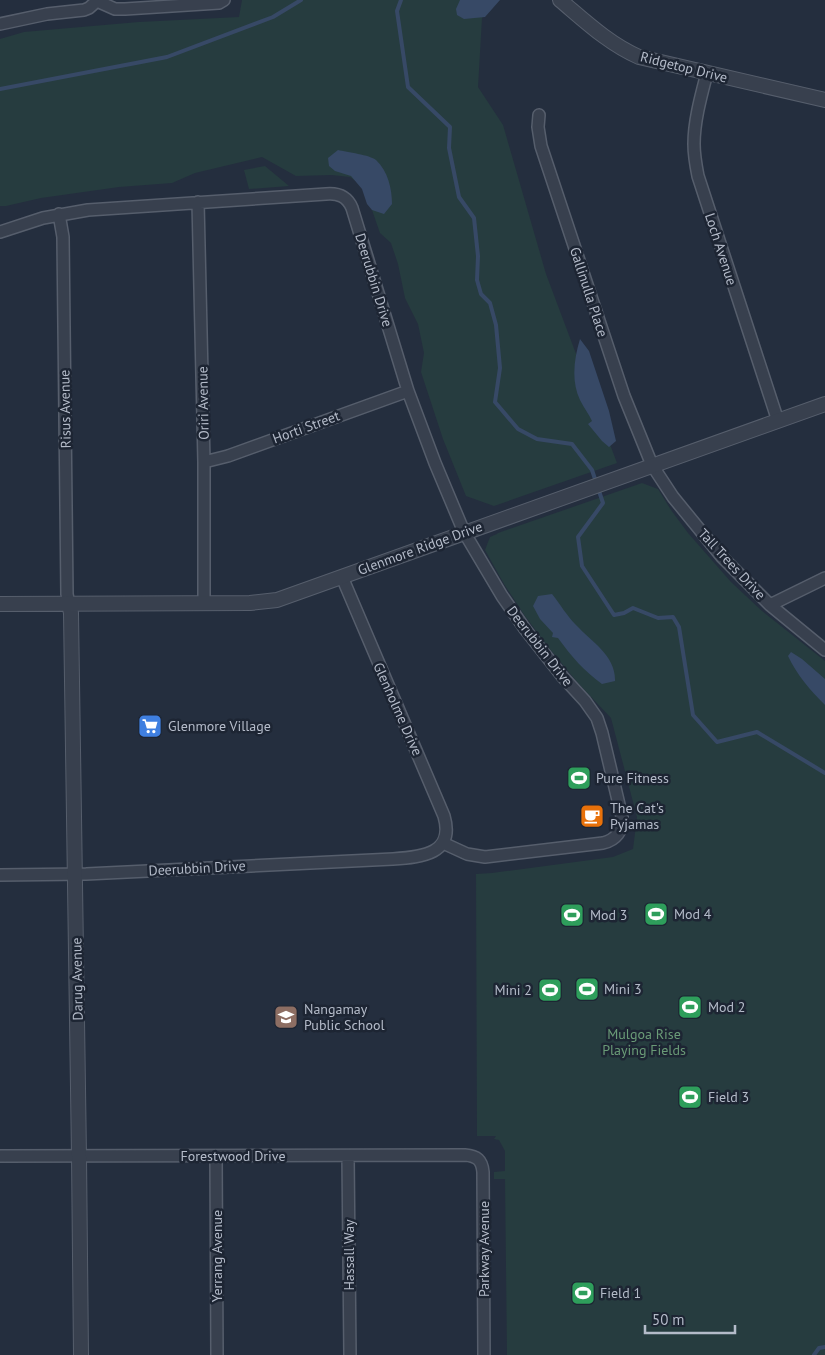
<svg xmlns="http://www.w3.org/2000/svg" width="825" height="1355" viewBox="0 0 825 1355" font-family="'PT Sans',sans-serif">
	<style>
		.green { fill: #263c3f }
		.water { fill: #374966 }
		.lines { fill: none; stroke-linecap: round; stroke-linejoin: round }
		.stream { stroke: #374966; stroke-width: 4 }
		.minor-casing { stroke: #565e6c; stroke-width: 14 }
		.tertiary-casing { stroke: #565e6c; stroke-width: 16 }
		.minor { stroke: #38404e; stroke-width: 11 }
		.tertiary { stroke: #38404e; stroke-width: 14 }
		.labels { text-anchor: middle; stroke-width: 5; stroke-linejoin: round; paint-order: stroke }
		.street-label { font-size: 14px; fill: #b4bbc9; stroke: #1d2533 }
		.poi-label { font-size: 14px; fill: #b4bbc9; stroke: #1d2533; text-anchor: start }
		.park-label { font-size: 14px; fill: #6a9b77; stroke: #1d2533 }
	</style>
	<rect width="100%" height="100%" fill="#242e3e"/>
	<!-- green -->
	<path class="green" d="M242,0H499L482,18L478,87L503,125L546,274L617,463L494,506L466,496L443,439L421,372L424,353L418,324L405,298L398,264L391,243L380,233L364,187L350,177L332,175L296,176L262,157L195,173L172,183L119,187L41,198L6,206H0V39L24,32L139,22L239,17Z
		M265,166L289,186L249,189L244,170Z
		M642,483L658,489L671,510L688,533L731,582L762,611L825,661V1355H507L505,1179H494V1172L505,1171V1151L499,1140L494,1139L496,1136H477L476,874L492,873L613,857L633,849L637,817L611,718L578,683L549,648L525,616L504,584L485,550L490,537L497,534L498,533Z"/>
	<!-- water -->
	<path class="water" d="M460,0H500L485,17L464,19L457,15L456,9Z
		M338,150C347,152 370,155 376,160C388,171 392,189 392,204L384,214L372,210L367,204L362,189L351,176L335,171L329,166L328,158Z
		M580,339L589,351L609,411L616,441L609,447L602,441L588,424L592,421C589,414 584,408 580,400C571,381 574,359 580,339Z
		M552,594C560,604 567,616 576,625C592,642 616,656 615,681L602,684C584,671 571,656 558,638L552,637L553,633L540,619L533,606L538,596Z
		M791,652L802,659L825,679V705C810,690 797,675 788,656Z"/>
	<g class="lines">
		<!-- stream -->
		<path class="stream" d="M401,0L397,11L408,87L450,127L449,148L459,197L474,218L478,256L477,280L481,294L490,303L496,325L500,368L495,402L518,429L537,439L572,444L592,470L603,503L578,537L582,566L614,615L624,613L633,608L658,618L673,617L679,627L693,715L717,742L757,732L825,773
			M0,89L167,57L273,17L301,0
			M814,1355L819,1348L825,1347"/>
		<!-- minor casing -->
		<g class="minor-casing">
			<path id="minor" d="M97,1L115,9H125L219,3L224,0
				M0,24L47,14L84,10L89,8L98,0
				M707,73C701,96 694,121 694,144C694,155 696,166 698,176L778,421
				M539,115L538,127L541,146L624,396L652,465L673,497L722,557L770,605L825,650
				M198,202L204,462V604
				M59,214L63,237L67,594L69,604
				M0,232L43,218L88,210L326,194C338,193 347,196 352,208L408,391L435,463L464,532L502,596L525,629L562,676L585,701L597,718L602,733L622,817C623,831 616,840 603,843L485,857L467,854L443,843
				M204,462L228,456L408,391
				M770,605L825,578
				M0,875L86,874L393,859C422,857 455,854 444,816L342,577
				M0,1156L465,1155C477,1156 482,1160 483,1172L484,1355
				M216,1156L217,1355
				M348,1156L350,1355"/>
		</g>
		<!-- tertiary casing -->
		<g class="tertiary-casing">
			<path id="tertiary" d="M560,0C585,21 609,44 639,57L825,100
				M0,604L250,603L277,600L825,404
				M69,604L71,613L79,1156L81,1355"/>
		</g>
		<!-- minor -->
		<use href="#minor" class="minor"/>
		<!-- tertiary -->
		<use href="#tertiary" class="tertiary"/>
	</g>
	<!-- icons -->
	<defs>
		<g id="supermarket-square" transform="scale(1.25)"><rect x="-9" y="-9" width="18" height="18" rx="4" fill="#3f7fe0" stroke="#1d2533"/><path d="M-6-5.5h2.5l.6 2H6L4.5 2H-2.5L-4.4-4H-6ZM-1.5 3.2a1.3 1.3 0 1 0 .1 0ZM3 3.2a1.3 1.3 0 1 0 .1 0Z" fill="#fff"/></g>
		<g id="stadium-square" transform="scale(1.25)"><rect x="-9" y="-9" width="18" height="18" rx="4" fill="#2e9e5b" stroke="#1d2533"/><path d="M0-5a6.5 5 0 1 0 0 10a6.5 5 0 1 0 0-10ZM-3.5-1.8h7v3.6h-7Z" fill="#fff"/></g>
		<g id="cafe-square" transform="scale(1.25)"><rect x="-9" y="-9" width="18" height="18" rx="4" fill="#e8710a" stroke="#1d2533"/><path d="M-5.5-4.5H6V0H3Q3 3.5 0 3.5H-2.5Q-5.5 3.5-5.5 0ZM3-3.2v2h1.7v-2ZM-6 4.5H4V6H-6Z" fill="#fff"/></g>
		<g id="school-square" transform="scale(1.25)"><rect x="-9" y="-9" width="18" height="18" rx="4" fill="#8d6e63" stroke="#1d2533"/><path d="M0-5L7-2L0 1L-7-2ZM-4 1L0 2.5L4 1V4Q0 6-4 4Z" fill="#fff"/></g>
	</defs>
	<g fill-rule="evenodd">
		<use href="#supermarket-square" x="150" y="726"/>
		<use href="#stadium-square" x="579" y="778"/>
		<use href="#cafe-square" x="592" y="816"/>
		<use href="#stadium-square" x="656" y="914"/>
		<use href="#stadium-square" x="572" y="915"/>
		<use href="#stadium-square" x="587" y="989"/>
		<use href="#stadium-square" x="550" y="990"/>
		<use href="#stadium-square" x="690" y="1007"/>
		<use href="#school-square" x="286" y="1017"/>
		<use href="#stadium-square" x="690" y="1097"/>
		<use href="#stadium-square" x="583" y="1293"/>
	</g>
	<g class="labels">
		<!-- street labels -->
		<g class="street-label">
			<text transform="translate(684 67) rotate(14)" y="5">Ridgetop Drive</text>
			<text transform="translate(721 249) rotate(72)" y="5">Loch Avenue</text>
			<text transform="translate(374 280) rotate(73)" y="5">Deerubbin Drive</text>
			<text transform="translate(589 292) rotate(72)" y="5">Gallinulla Place</text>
			<text transform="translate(203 403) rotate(-91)" y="5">Oriri Avenue</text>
			<text transform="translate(65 409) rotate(-91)" y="5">Risus Avenue</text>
			<text transform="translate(306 427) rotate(-20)" y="5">Horti Street</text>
			<text transform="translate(420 548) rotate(-20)" y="5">Glenmore Ridge Drive</text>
			<text transform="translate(732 564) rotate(47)" y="5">Tall Trees Drive</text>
			<text transform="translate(540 646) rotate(52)" y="5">Deerubbin Drive</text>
			<text transform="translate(398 709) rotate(66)" y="5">Glenholme Drive</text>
			<text transform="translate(197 868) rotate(-3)" y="5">Deerubbin Drive</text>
			<text transform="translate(77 979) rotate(-91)" y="5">Darug Avenue</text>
			<text x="233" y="1161">Forestwood Drive</text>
			<text transform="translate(484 1249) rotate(-90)" y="5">Parkway Avenue</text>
			<text transform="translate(349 1255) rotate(-90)" y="5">Hassall Way</text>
			<text transform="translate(217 1256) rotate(-90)" y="5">Yerrang Avenue</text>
		</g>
		<!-- poi labels -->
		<g class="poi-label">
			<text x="168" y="731">Glenmore Village</text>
			<text x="596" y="783">Pure Fitness</text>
			<text x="610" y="813">The Cat's<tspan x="610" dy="16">Pyjamas</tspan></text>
			<text x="674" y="919">Mod 4</text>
			<text x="590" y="920">Mod 3</text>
			<text x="604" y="994">Mini 3</text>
			<text x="532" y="995" text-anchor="end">Mini 2</text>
			<text x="708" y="1012">Mod 2</text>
			<text x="304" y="1014">Nangamay<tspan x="304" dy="16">Public School</tspan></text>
			<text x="708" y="1102">Field 3</text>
			<text x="600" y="1298">Field 1</text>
		</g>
		<!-- park labels -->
		<g class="park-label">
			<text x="644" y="1039">Mulgoa Rise<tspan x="644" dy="16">Playing Fields</tspan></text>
		</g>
	</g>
	<!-- scale -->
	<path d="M645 1325v8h90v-8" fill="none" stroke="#b4bbc9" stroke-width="2.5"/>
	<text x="652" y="1325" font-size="15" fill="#b4bbc9" stroke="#1d2533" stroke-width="4" paint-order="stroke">50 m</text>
</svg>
